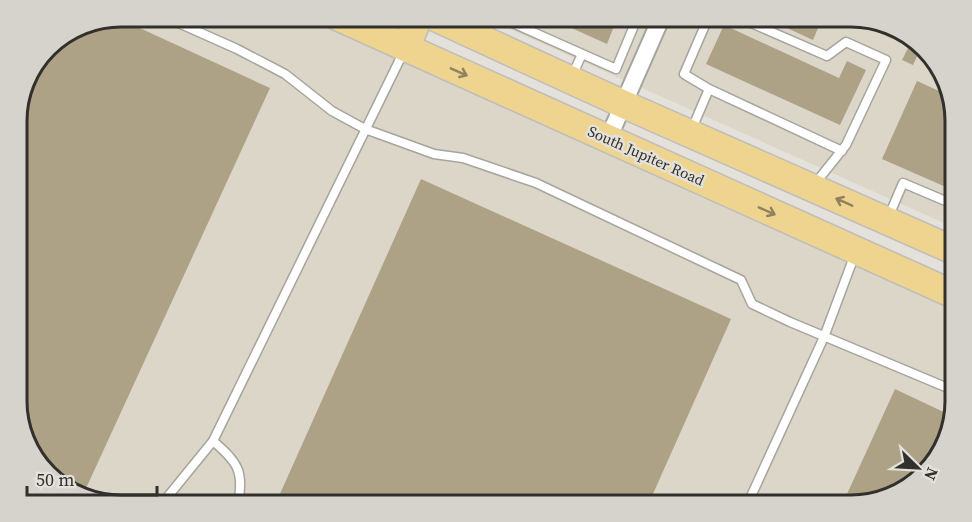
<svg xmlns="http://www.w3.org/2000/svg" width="972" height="522" viewBox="0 0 972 522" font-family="'Source Serif 4',serif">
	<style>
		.built { fill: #dcd6c8 }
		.building { fill: #ada186 }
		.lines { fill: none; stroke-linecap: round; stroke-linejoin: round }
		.lane-casing { stroke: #a6a49d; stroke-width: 11 }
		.street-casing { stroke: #a6a49d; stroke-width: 20 }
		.primary-casing { stroke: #bdbdbc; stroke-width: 30 }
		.lane { stroke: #fff; stroke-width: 8 }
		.street { stroke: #fff; stroke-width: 16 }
		.primary { stroke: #eed48e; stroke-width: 27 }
		.oneway { stroke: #90825e }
		.labels { text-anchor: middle; stroke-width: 5; stroke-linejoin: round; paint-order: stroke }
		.street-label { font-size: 15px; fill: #31302d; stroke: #e4e1da }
		.rim { fill: none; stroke: #31302d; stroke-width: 3 }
	</style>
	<rect width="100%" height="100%" fill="#e4e1da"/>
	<!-- built -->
	<path class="built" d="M851,16L898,27L938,62L955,107V228L483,17Z
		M121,17H311L955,309V402L945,448L909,488L858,505H121L74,495L38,465L17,415V113L27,74L52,43Z"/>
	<!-- building -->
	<path class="building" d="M545,16H618L607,44Z
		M761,16H823L813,40Z
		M849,16L898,27L921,48L913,65L902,60L909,46L848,19Z
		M118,18L270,88L82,497L74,495L38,464L17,415V113L27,74L52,43Z
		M724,25L839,78L847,61L866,70L840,125L706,64Z
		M917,81L950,96L952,100L944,117L955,122V191L882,159Z
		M421,179L731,319L648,505H275Z
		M895,389L952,416L945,448L909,488L858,505H842Z"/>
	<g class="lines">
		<!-- lane casing -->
		<g class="lane-casing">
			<path id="lane" d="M163,16L237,49L285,74L332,111L365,129L434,154L463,158L536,183L741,280L752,304L790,322L955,391
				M497,16L616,69L638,16
				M735,16L827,56L846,42L886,60L846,145L814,185
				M485,35L493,16
				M572,76L582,54
				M709,89L842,151
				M691,131L709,89L684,74L709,16
				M888,218L903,183L955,205
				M166,505L169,495L213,441
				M238,505C244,472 239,463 213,441L404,51
				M747,505L824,337L855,254"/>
		</g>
		<!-- street casing -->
		<g class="street-casing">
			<path id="street" d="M608,139L662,16"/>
		</g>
		<!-- primary casing -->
		<g class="primary-casing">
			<path id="primary" d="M336,16L955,295
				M432,16L623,104L955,251
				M406,48L419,16"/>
		</g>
		<!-- lane -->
		<use href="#lane" class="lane"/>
		<!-- street -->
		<use href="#street" class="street"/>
		<!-- primary -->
		<use href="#primary" class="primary"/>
	</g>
	<!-- one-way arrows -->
	<defs><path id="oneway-shaft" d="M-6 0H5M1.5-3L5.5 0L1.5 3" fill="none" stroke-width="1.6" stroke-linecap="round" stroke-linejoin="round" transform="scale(1.5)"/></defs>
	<g class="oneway">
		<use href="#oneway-shaft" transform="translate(459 72) rotate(24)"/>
		<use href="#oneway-shaft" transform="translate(844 202) rotate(-156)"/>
		<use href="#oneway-shaft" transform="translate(767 211) rotate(24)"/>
	</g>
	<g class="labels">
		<!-- street labels -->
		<g class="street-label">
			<text transform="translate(646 156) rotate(24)" y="5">South Jupiter Road</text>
		</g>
	</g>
	<!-- crop -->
	<path d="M0 0H972V522H0ZM121 27H851A94 94 0 0 1 945 121V401A94 94 0 0 1 851 495H121A94 94 0 0 1 27 401V121A94 94 0 0 1 121 27Z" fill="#d6d3cc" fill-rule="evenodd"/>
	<path class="rim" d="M121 27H851A94 94 0 0 1 945 121V401A94 94 0 0 1 851 495H121A94 94 0 0 1 27 401V121A94 94 0 0 1 121 27Z"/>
	<!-- north arrow -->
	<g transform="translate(918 468) rotate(114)" stroke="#e4e1da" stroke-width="4.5" paint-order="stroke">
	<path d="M0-4.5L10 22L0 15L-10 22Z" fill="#31302d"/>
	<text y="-9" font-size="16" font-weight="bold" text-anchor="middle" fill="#31302d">N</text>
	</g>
	<!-- scale -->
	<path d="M27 486v9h130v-9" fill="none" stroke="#31302d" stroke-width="3"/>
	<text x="36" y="486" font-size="18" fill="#31302d" stroke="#e4e1da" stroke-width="4.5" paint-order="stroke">50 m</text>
</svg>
